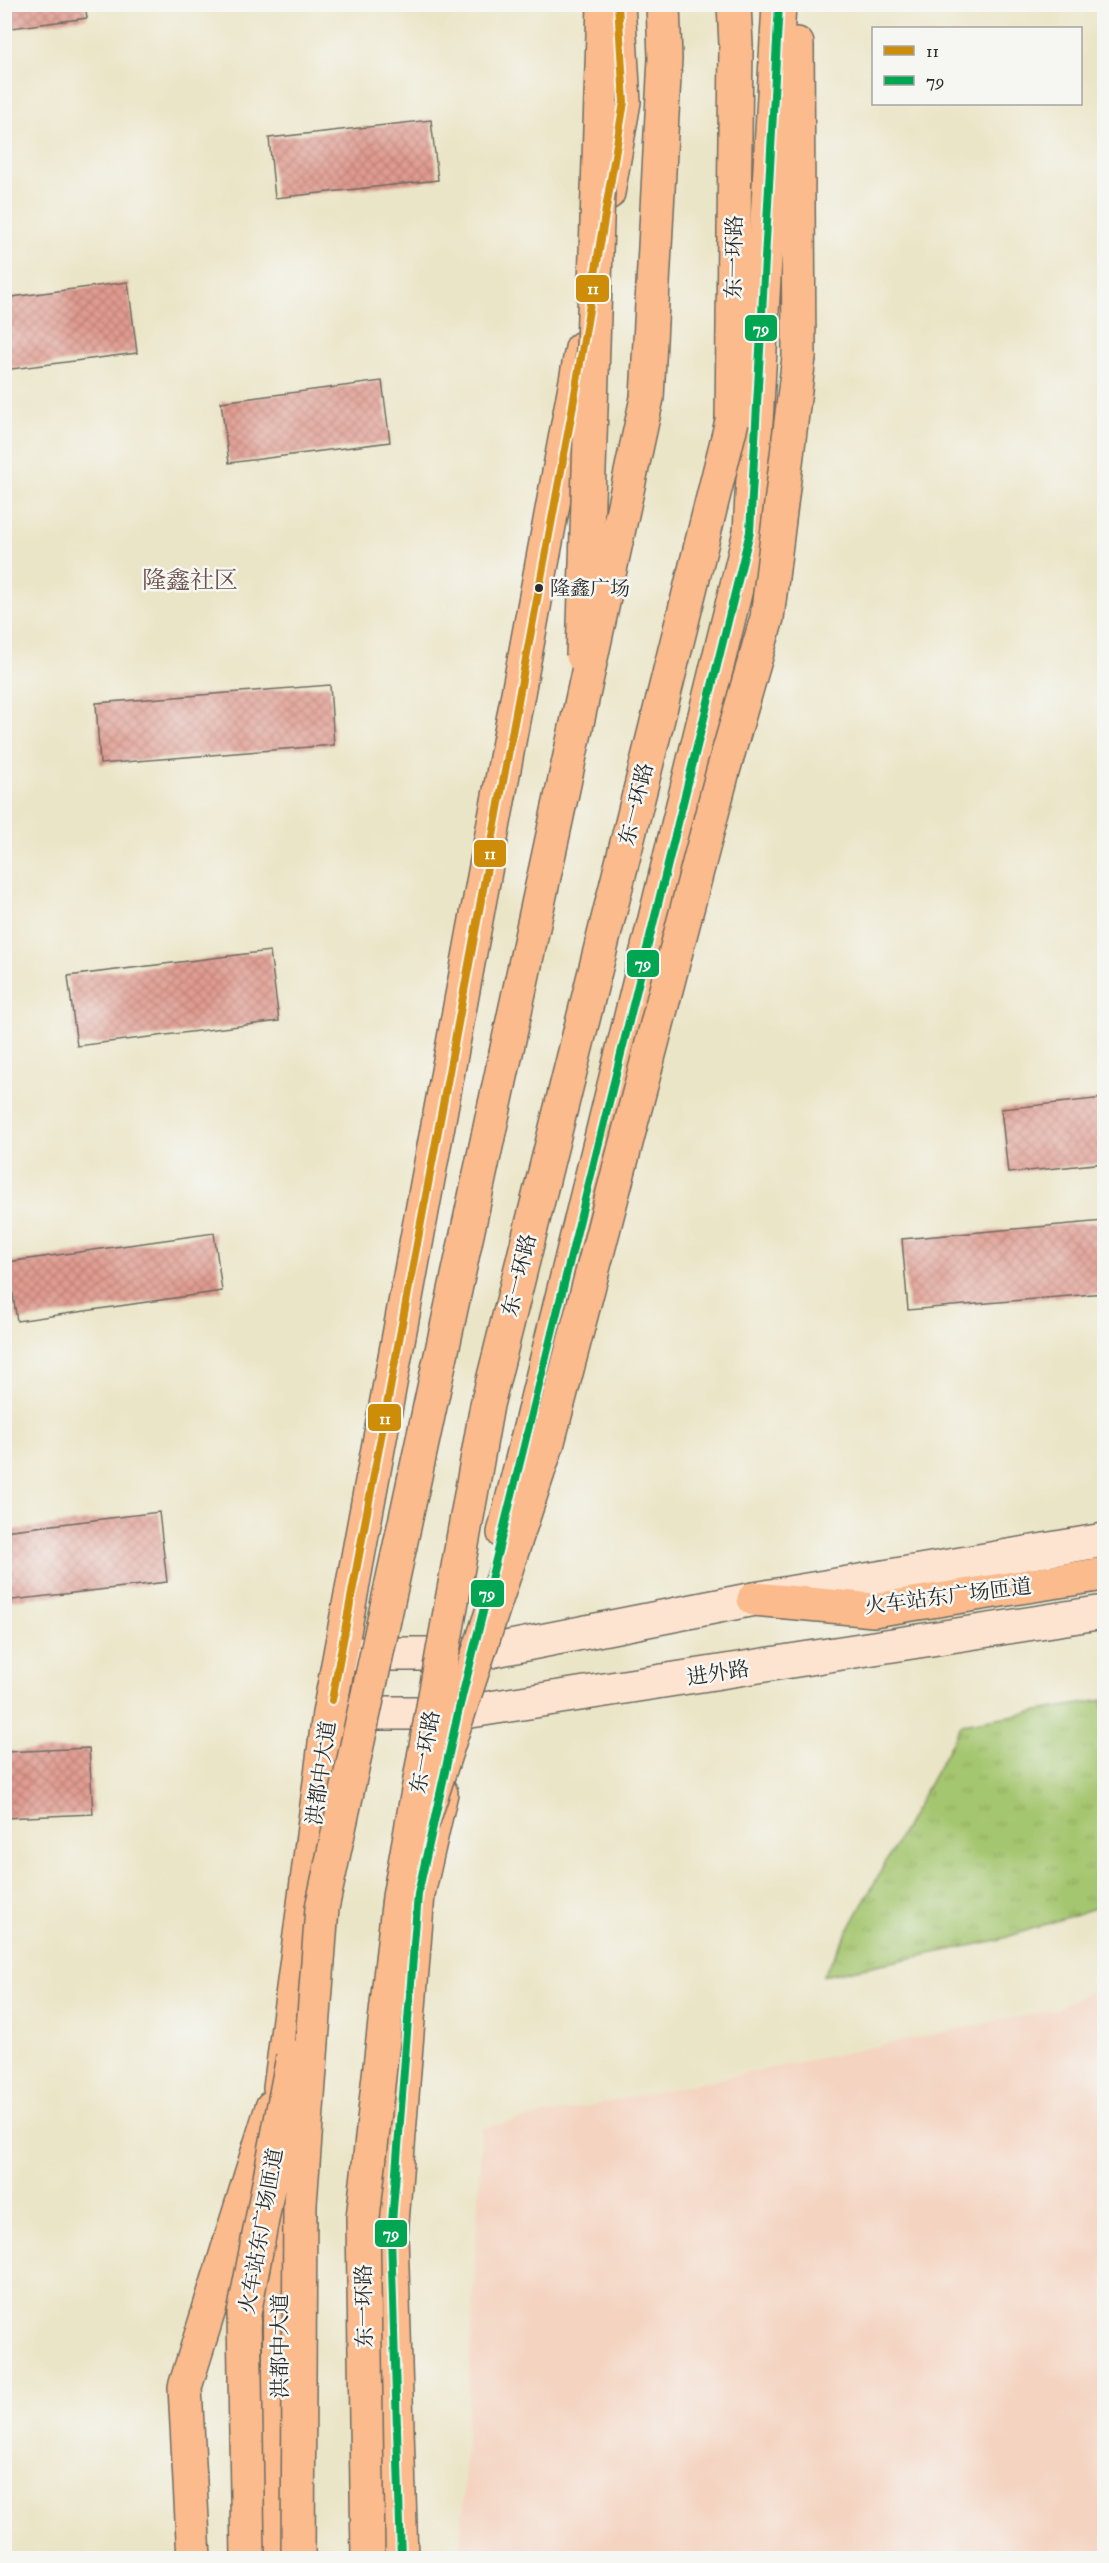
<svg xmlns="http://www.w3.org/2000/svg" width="1109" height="2563" viewBox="0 0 1109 2563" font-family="'IM FELL DW Pica','Noto Serif SC',serif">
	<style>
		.built { fill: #f4d3c0 }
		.grass { fill: url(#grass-tufts); stroke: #68784d; stroke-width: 1.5 }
		.building { fill: url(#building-cross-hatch) }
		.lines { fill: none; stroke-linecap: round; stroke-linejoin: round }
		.secondary-casing { stroke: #6e6c62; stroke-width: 36 }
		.primary-casing { stroke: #6e6c62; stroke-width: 36 }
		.highway-casing { stroke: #6e6c62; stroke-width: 36 }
		.secondary { stroke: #fde4d1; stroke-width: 33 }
		.primary { stroke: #fbbb8c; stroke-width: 33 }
		.highway { stroke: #fbbb8c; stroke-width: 33 }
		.primary-bridge-casing { stroke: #6e6c62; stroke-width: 36; stroke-linecap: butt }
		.highway-bridge-casing { stroke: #6e6c62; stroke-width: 36; stroke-linecap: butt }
		.primary-bridge { stroke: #fbbb8c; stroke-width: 33 }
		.highway-bridge { stroke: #fbbb8c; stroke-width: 33 }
		.bus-1-casing { stroke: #f6f6f2; stroke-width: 12 }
		.bus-2-casing { stroke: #f6f6f2; stroke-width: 12 }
		.bus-1 { stroke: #ce8d09; stroke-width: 8 }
		.bus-2 { stroke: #00a651; stroke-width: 8 }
		.bus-dot { fill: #2b2b2b; stroke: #f6f6f2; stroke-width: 2 }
		.labels { text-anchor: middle; stroke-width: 5; stroke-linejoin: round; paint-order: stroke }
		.bus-label { font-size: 20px; fill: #2b2b2b; stroke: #f6f6f2; text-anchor: start }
		.street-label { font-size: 21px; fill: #2b2b2b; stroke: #f6f6f2 }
		.quarter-label { font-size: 24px; fill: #6b524e; stroke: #f6f6f2 }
		.line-badge { stroke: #f6f6f2; stroke-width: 2 }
		.badge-label { font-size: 16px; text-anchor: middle; font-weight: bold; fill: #fff }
	</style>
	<defs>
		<pattern id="grass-tufts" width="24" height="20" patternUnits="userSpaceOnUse" patternTransform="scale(1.5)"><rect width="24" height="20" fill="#a5c66f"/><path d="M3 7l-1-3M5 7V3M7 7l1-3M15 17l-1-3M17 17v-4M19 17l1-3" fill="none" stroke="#8eaa60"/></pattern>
		<pattern id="building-cross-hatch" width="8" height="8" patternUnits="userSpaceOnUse" patternTransform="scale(1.5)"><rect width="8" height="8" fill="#e19b90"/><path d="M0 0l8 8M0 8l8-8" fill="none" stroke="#b77f76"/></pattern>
	</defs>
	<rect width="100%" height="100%" fill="#f6f6f2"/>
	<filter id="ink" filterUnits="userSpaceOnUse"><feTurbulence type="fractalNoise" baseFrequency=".0167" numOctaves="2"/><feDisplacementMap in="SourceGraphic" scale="12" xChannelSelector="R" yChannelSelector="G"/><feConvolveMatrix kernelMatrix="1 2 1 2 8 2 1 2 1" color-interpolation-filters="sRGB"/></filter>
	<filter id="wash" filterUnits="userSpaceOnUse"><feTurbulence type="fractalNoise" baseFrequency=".008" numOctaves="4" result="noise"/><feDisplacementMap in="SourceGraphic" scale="24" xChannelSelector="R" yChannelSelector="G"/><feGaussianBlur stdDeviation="1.35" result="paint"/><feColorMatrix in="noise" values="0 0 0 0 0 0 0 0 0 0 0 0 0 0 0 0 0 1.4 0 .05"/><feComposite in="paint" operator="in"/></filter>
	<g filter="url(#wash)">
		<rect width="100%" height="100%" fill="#ebe5c7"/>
		<!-- built -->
		<path class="built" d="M1104,1983V2558H460L482,2128L1056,2009Z"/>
		<!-- grass -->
		<path class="grass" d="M1104,1700V1905L998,1940L823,1976L962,1724Z"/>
		<g id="blocks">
			<!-- building -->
			<path class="building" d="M4,4H85L87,18L4,29Z
				M431,120L438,180L275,198L269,138Z
				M128,282L137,353L4,370V298Z
				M382,381L390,442L229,463L221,402Z
				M330,685L334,745L100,764L96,703Z
				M270,951L279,1021L77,1046L68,976Z
				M1104,1098V1163L1008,1173L1001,1109Z
				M1104,1221V1293L908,1310L902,1239Z
				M214,1233L222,1291L17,1321L8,1262Z
				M159,1512L167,1582L4,1601V1531Z
				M89,1748L93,1814L4,1818V1752Z"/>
		</g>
	</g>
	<g filter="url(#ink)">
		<use href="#blocks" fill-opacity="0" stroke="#6e6c62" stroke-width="1.5"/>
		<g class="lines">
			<!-- secondary casing -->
			<g class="secondary-casing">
				<path id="secondary" d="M342,1654H475L754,1599L1104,1540
					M337,1713H458L1104,1612"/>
			</g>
			<!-- primary casing -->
			<g class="primary-casing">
				<path id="primary" d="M797,44L799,357
					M608,193L624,102L618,4
					M504,1533L750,532L779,4
					M280,2088L329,1713L582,348
					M194,2558L185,2387L272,2107
					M279,2558L280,2172
					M401,2558L391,2235L418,1894L441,1793"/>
			</g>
			<!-- highway casing -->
			<g class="highway-casing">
				<path id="highway" d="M647,398L665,58L663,4
					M732,421L736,45L734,4
					M754,1599L874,1610L1104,1574"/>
			</g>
			<!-- secondary -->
			<use href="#secondary" class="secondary"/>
			<!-- primary -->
			<use href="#primary" class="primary"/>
			<!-- highway -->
			<use href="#highway" class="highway"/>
			<!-- primary-bridge casing -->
			<g class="primary-bridge-casing">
				<path id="primary-bridge" d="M583,656L604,4
					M422,1824L548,1442L723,771L767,618L799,357"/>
			</g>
			<!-- highway-bridge casing -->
			<g class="highway-bridge-casing">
				<path id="highway-bridge" d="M248,2558L244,2314L293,2057
					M298,2558L300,2204L322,1908L647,398
					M368,2558L363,2218L399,1897L487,1405L732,421"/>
			</g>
			<!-- primary-bridge -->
			<use href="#primary-bridge" class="primary-bridge"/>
			<!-- highway-bridge -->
			<use href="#highway-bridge" class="highway-bridge"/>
			<!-- bus-1 casing -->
			<g class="bus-1-casing">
				<path id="bus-1" d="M332,1700L571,417L624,102L618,4"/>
			</g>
			<!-- bus-2 casing -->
			<g class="bus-2-casing">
				<path id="bus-2" d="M401,2558L391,2235L418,1894L458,1713L750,532L779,4"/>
			</g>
			<!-- bus-1 -->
			<use href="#bus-1" class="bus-1"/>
			<!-- bus-2 -->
			<use href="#bus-2" class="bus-2"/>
		</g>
	</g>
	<!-- markers -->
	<circle class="bus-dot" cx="539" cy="588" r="5"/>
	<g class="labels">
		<!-- bus labels -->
		<g class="bus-label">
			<text x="550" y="595">隆鑫广场</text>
		</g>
		<!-- street labels -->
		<g class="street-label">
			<text transform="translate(734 257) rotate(-89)" y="7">东一环路</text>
			<text transform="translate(636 804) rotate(-76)" y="7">东一环路</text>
			<text transform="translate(519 1275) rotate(-76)" y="7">东一环路</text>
			<text transform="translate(948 1596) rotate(-7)" y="7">火车站东广场匝道</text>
			<text transform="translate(718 1673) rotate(-9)" y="7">进外路</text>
			<text transform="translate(425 1752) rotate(-80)" y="7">东一环路</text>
			<text transform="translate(321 1773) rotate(-82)" y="7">洪都中大道</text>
			<text transform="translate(261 2231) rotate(-80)" y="7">火车站东广场匝道</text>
			<text transform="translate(364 2306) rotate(-91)" y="7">东一环路</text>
			<text transform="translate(280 2346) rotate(-90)" y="7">洪都中大道</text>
		</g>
		<!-- quarter labels -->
		<g class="quarter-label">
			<text x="190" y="588">隆鑫社区</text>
		</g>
	</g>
	<g class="line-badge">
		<rect x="575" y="274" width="35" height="29" rx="6" fill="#ce8d09"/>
		<rect x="744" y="314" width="34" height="28" rx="6" fill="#00a651"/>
		<rect x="473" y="839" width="34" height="29" rx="6" fill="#ce8d09"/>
		<rect x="626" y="949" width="34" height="29" rx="6" fill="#00a651"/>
		<rect x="367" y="1403" width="35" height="29" rx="6" fill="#ce8d09"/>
		<rect x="470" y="1579" width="35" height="29" rx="6" fill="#00a651"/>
		<rect x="374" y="2219" width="34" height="29" rx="6" fill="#00a651"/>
	</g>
	<g class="badge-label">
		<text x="593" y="294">11</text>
		<text x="761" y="334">79</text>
		<text x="490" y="859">11</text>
		<text x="643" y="969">79</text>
		<text x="385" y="1424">11</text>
		<text x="487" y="1599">79</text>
		<text x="391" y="2239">79</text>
	</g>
	<!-- margin -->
	<rect width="1109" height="2563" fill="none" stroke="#f6f6f2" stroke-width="24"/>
	<!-- legend -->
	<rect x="872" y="27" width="210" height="78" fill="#f6f6f2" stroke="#a5a5a2" stroke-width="1.5"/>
	<rect x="884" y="46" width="30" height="9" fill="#ce8d09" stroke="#a5a5a2" stroke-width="1.5"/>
	<text x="926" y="57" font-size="18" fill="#2b2b2b">11</text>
	<rect x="884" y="76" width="30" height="9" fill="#00a651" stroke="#a5a5a2" stroke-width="1.5"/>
	<text x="926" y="87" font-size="18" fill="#2b2b2b">79</text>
</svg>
